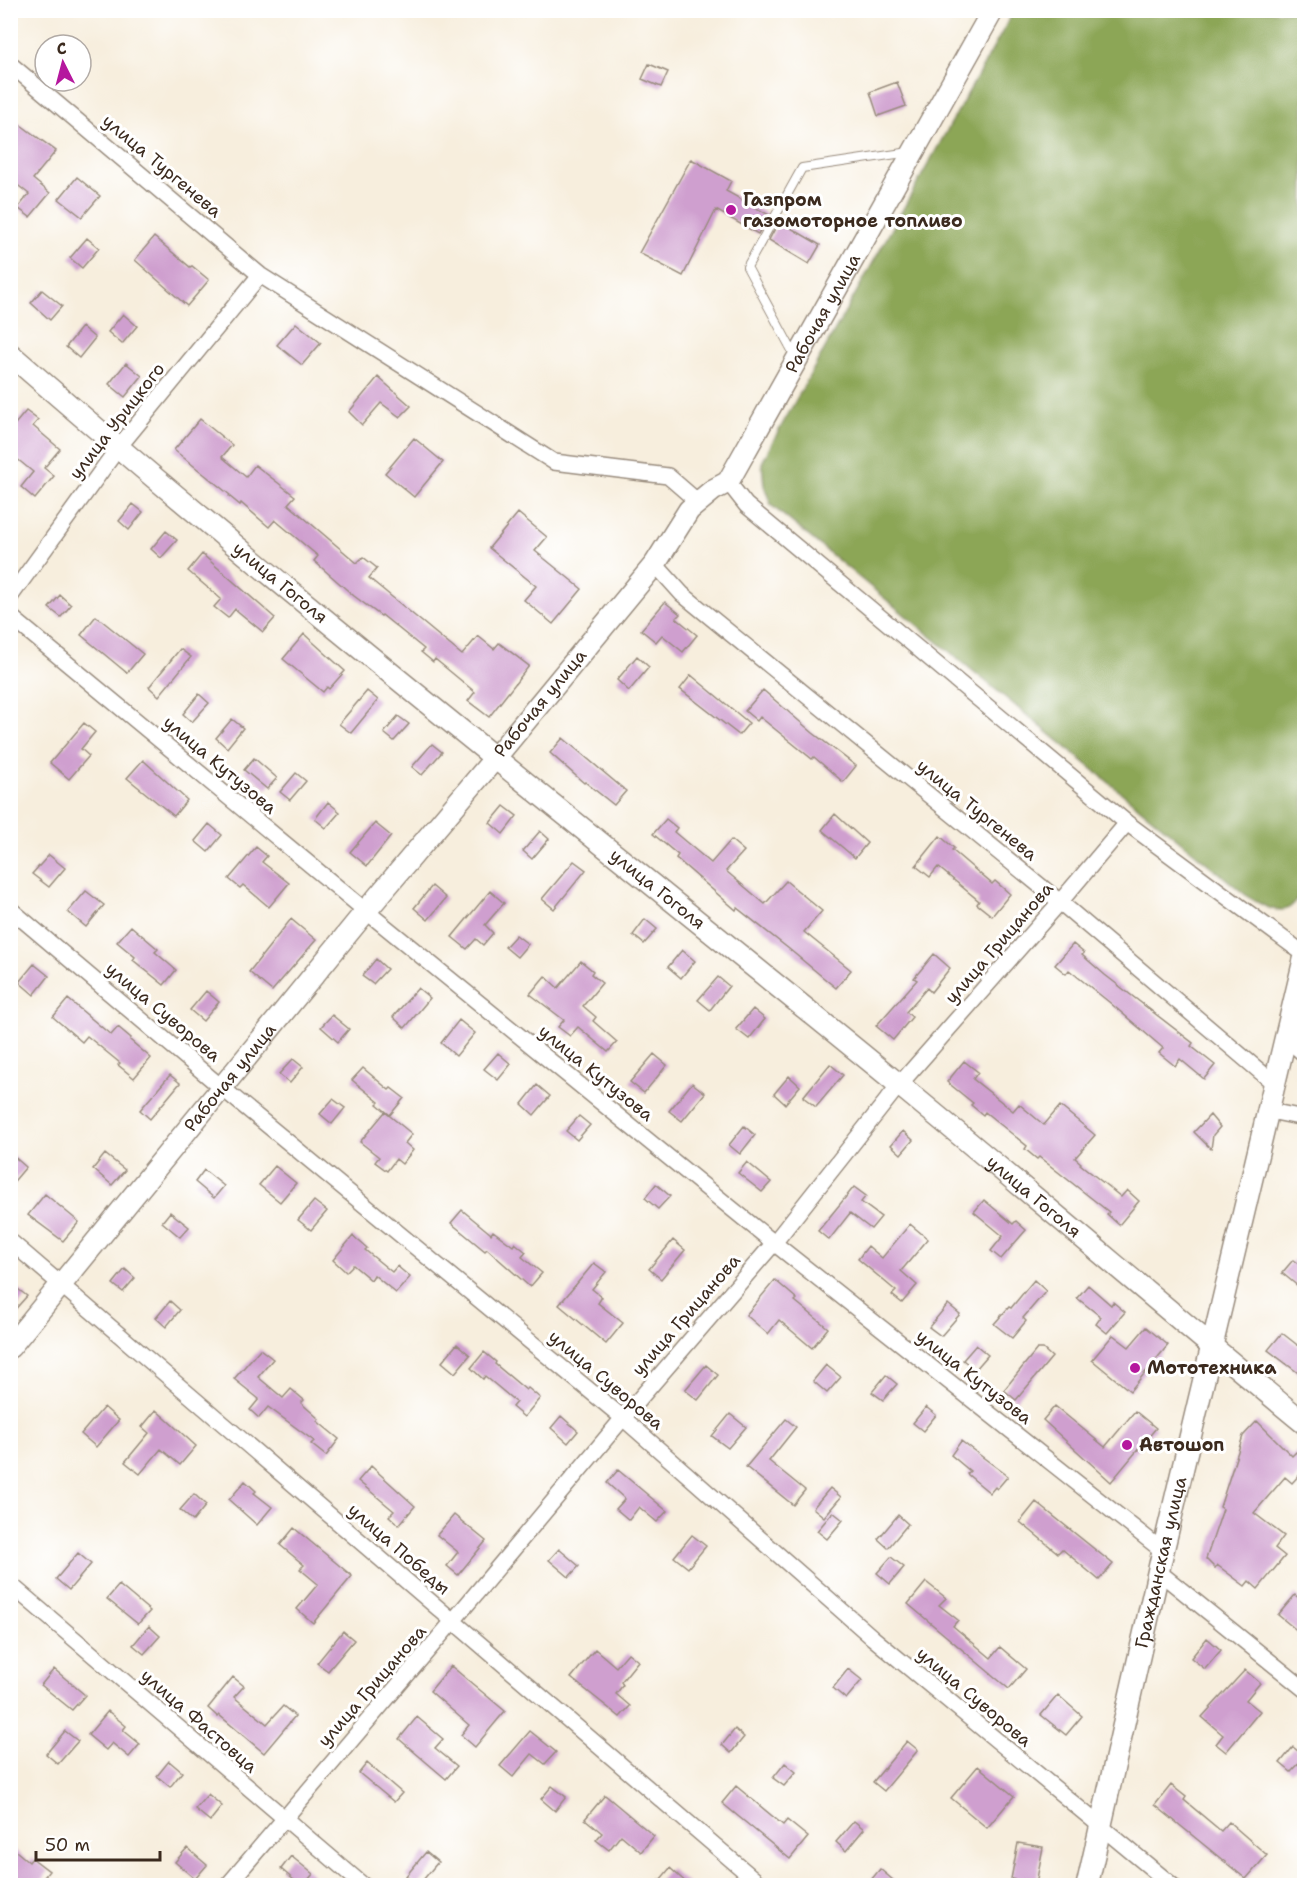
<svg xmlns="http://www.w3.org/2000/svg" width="1315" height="1896" viewBox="0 0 1315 1896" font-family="'Shantell Sans',sans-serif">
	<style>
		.forest { fill: #8ca657; stroke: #64683a; stroke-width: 1.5 }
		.building { fill: #cf9fcf }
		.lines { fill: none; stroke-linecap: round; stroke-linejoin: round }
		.lane-casing { stroke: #998c7e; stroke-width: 10 }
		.street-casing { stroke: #998c7e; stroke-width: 18 }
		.secondary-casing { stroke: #998c7e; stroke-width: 24 }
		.lane { stroke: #fff; stroke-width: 8 }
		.street { stroke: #fff; stroke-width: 15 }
		.secondary { stroke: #fff; stroke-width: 21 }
		.poi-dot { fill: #b5179e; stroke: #fff; stroke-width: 2 }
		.labels { text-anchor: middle; stroke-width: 6; stroke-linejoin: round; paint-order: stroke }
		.street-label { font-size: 18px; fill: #3b2a1e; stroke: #fff }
		.poi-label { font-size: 18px; font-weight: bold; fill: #3b2a1e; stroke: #fff; text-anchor: start }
	</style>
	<rect width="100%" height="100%" fill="#fff"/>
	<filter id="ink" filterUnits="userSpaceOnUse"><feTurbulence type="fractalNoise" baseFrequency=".0167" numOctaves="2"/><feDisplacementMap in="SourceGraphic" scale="12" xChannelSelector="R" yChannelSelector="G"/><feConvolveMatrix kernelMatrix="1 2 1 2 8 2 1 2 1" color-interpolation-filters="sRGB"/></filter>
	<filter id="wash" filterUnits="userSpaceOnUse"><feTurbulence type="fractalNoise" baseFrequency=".008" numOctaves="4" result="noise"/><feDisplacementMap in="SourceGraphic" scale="24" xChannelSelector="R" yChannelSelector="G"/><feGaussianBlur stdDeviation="1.35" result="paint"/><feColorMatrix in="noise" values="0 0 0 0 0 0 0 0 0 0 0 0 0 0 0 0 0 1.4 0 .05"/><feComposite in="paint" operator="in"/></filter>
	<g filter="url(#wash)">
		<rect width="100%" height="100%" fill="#f7eedd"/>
		<!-- forest -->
		<path class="forest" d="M1014,11H1304V871C1302,880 1301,891 1297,899C1285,921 1262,905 1247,896L771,505L764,485L762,463L773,441Z"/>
		<g id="blocks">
			<!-- building -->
			<path class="building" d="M649,64L668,72L661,87L642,79Z
				M897,82L906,106L878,116L870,92Z
				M10,117L56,151L33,179L50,193L30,217L18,208L29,194L10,179Z
				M691,159L731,181L726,191L769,215L758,234L716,210L683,276L639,253Z
				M77,177L100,196L82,217L59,199Z
				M779,221L820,245L809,264L769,240Z
				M154,237L190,267L192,266L209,280L187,306L135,260Z
				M87,238L99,248L82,268L70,258Z
				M42,290L62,306L50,320L31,303Z
				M123,314L137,326L122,344L108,332Z
				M296,323L321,343L302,365L277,345Z
				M82,327L95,338L79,358L66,347Z
				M126,363L142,376L125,397L109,384Z
				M378,377L411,406L400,417L381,403L362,425L349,412Z
				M26,411L38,420L33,426L60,449L44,468L54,476L35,499L21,487L33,472L10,453V430Z
				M200,419L232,445L222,457L246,477L255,465L295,496L288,504L357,563L363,557L377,568L369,578L462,655L478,636L494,649L499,643L529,666L489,717L468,701L475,692L435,659L433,662L421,652L424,649L382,615L381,616L354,596L314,561L318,556L275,520L269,527L241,503L240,505L229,496L230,495L174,450Z
				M414,438L443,462L414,497L385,473Z
				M133,504L143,512L129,530L119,521Z
				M518,513L547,537L535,551L582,589L553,624L524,600L536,586L489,548Z
				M166,531L177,540L161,558L151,549Z
				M202,554L275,618L263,632L235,609L228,618L214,607L221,599L188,571Z
				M60,595L71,605L61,617L49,608Z
				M665,602L680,614L676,618L697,635L683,652L662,635L656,642L641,630Z
				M96,616L143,654L127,673L81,635Z
				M304,634L345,671L329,689L327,687L323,692L283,659Z
				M180,649L191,657L159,696L149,687Z
				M637,656L649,667L629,691L617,680Z
				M691,675L749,723L739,735L680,689Z
				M763,690L813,733L856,766L843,782L814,757L812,759L760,717L757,721L745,711Z
				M367,691L378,700L351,733L339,724Z
				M199,694L209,703L192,722L183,714Z
				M398,716L409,724L394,741L384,733Z
				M232,719L243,728L227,748L216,738Z
				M84,723L95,732L81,749L89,756L69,779L50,763Z
				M563,738L626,791L614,805L585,782L584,783L550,753Z
				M432,744L442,752L422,775L412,767Z
				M254,758L277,778L267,789L244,770Z
				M143,760L187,800L174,816L127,778Z
				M296,773L306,781L290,800L280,792Z
				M328,802L340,812L326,828L315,819Z
				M504,806L517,816L503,834L490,823Z
				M835,814L867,843L855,858L822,830Z
				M666,819L677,828L674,832L711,863L731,840L744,851L726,871L765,904L786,881L822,911L804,932L851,970L836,988L789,949L737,908L736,910L676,858L678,855L653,834Z
				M375,823L391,836L367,866L350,852Z
				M209,824L222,835L208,852L195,841Z
				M540,831L549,839L532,859L523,851Z
				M940,836L954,848L952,850L992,884L995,881L1010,894L992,916L977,904L979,901L938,867L930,877L916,866Z
				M256,847L267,856L262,862L289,883L269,907L243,885L240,888L229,879Z
				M49,855L65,868L49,887L32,874Z
				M574,861L586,870L554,909L542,899Z
				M432,886L446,898L428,920L414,908Z
				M86,891L104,905L86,927L68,912Z
				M490,891L504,903L485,925L493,933L483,945L476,939L467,949L452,937Z
				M291,919L316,940L272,991L249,972Z
				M645,919L657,929L644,944L633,935Z
				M131,926L158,949L155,952L176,970L164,985L133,960L135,957L117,942Z
				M516,935L528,944L517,957L505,947Z
				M1073,944L1084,953L1082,955L1105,975L1193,1043L1191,1046L1215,1065L1204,1079L1180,1059L1175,1066L1159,1053L1163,1048L1109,1002L1069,970L1066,974L1055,965Z
				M682,950L695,961L681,978L668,967Z
				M934,954L950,968L931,992L927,988L906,1012L912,1017L893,1040L876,1026L917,980L914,978Z
				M376,959L387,969L373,984L362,976Z
				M581,961L593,971L591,974L602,983L583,1006L596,1017L593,1021L617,1042L608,1052L578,1027L570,1036L558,1027L564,1020L530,994L545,976L558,988Z
				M34,964L49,976L34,995L19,982Z
				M718,977L729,986L710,1010L698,1000Z
				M418,988L430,998L405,1028L393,1017Z
				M206,991L219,1002L203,1021L190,1010Z
				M68,999L111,1035L118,1027L131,1038L130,1040L151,1058L134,1078L118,1065L120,1063L87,1036L82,1042L53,1017Z
				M753,1009L765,1019L749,1039L736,1029Z
				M332,1015L349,1029L338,1042L321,1027Z
				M459,1020L475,1033L456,1056L441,1043Z
				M498,1053L511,1064L498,1080L484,1069Z
				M654,1054L667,1065L644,1093L630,1082Z
				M293,1059L303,1067L290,1083L279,1074Z
				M964,1061L978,1072L973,1079L1013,1111L1019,1104L1044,1125L1060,1106L1095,1135L1075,1158L1081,1163L1080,1164L1121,1197L1127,1190L1139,1201L1119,1225L1107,1214L1109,1212L1039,1157L1037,1159L1025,1149L1027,1146L985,1112L983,1115L971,1105L973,1103L947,1082Z
				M830,1064L843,1075L816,1107L803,1097Z
				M363,1068L389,1090L391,1088L404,1098L390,1115L377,1104L379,1102L352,1080Z
				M170,1075L180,1083L150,1119L140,1110Z
				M789,1076L800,1086L785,1104L774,1094Z
				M692,1083L705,1093L682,1121L669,1111Z
				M537,1085L550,1096L534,1115L522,1104Z
				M333,1099L345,1108L332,1124L320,1114Z
				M385,1112L412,1134L405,1143L413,1150L402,1164L396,1159L387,1171L375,1162L379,1157L360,1142Z
				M1210,1115L1220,1127L1213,1135L1211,1149L1194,1132Z
				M579,1116L590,1125L577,1140L566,1131Z
				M744,1126L755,1135L740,1154L729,1145Z
				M903,1131L913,1140L901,1154L891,1145Z
				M10,1153L26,1167L10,1186Z
				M105,1154L125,1170L112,1185L93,1169Z
				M747,1162L771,1182L762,1192L738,1173Z
				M275,1166L296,1183L280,1202L259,1185Z
				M204,1170L224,1186L214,1198L195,1182Z
				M656,1184L670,1196L658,1209L645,1198Z
				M854,1187L866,1196L861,1202L881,1217L871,1229L850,1213L829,1240L818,1231Z
				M45,1194L79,1222L63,1241L28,1215Z
				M984,1200L1013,1224L1016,1221L1026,1230L1001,1259L991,1251L1003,1236L974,1212Z
				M314,1201L327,1211L311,1230L298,1220Z
				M462,1210L491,1234L493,1231L513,1246L515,1243L526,1252L522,1257L542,1273L530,1287L487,1249L485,1251L451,1223Z
				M170,1212L189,1227L180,1237L162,1222Z
				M910,1224L928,1239L901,1271L917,1285L902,1303L892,1295L896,1291L858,1259L868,1246L882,1258Z
				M353,1236L367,1248L365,1250L392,1272L397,1266L410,1277L396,1293L374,1275L371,1280L353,1265L346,1272L333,1260Z
				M673,1240L685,1250L661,1279L649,1269Z
				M1293,1260L1305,1269V1292L1282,1273Z
				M594,1263L606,1272L592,1289L602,1297L598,1303L623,1323L606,1344L559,1305Z
				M125,1269L135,1278L123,1292L113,1284Z
				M775,1280L797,1299L795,1301L828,1328L812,1348L779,1320L768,1334L746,1315Z
				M1034,1280L1046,1291L1023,1318L1026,1321L1012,1338L994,1324L1009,1307L1011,1308Z
				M10,1283L27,1296L10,1315Z
				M1088,1285L1111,1305L1113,1302L1125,1312L1107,1333L1096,1324L1101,1317L1077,1298Z
				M170,1301L180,1310L166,1327L156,1318Z
				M948,1304L960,1314L941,1336L929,1327Z
				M1146,1327L1168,1345L1130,1391L1092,1360L1113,1335L1129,1347Z
				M1282,1333L1305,1351V1378L1268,1350Z
				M457,1344L470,1355L455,1373L442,1362Z
				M976,1345L988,1355L975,1370L963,1360Z
				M260,1349L273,1359L258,1377L283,1398L291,1389L304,1400L301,1403L319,1419L317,1421L339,1439L326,1456L311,1444L314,1441L268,1407L259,1418L250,1410L259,1399L234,1379Z
				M1037,1349H1043L1052,1357L1016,1400L1004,1390Z
				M484,1352L496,1362L495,1364L526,1390L528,1388L540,1398L524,1417L512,1407L516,1402L485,1376L483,1379L471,1368Z
				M706,1365L718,1375L698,1400L685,1390Z
				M826,1365L841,1377L827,1393L813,1381Z
				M886,1375L897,1384L883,1400L872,1392Z
				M1055,1406L1105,1447L1135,1411L1156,1428L1111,1482L1043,1420Z
				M104,1407L119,1420L96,1447L81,1434Z
				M926,1407L936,1415L923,1431L913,1423Z
				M156,1410L196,1446L180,1465L161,1449L140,1474L125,1462L149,1433L142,1427Z
				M730,1414L746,1427L728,1448L712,1436Z
				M561,1416L578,1431L568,1443L551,1428Z
				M786,1419L796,1427L769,1461L805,1490L793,1505L746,1467Z
				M1257,1421L1292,1456L1296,1452L1305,1460V1469L1292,1483L1285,1477L1254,1513L1284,1536L1275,1548L1285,1556L1258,1589L1249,1581L1245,1586L1217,1565L1215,1568L1206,1559L1223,1509L1220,1507L1243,1436Z
				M961,1441L1008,1476L997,1489L995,1487L990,1493L967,1474L970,1471L951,1455Z
				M371,1466L415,1506L399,1525L389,1516L394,1511L358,1481Z
				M618,1470L667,1511L657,1522L639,1507L629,1520L616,1509L625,1499L607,1483Z
				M245,1481L256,1491L254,1493L272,1507L257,1525L229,1500Z
				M830,1488L841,1497L824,1517L813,1508Z
				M194,1494L206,1505L193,1521L180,1510Z
				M1036,1502L1113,1564L1099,1580L1062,1549L1058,1553L1020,1522Z
				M833,1512L843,1520L827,1539L817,1531Z
				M454,1515L486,1541L458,1575L447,1566L458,1552L437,1535Z
				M898,1515L908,1524L888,1548L878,1539Z
				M294,1528L352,1576L313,1623L297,1609L318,1584L300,1569L304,1565L280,1545Z
				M692,1535L706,1546L688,1568L674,1557Z
				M559,1549L579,1566L569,1577L549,1560Z
				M78,1553L91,1564L69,1590L56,1579Z
				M891,1557L904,1567L890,1584L877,1573Z
				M926,1582L946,1598L939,1605L958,1620L953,1626L991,1658L1000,1647L1026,1669L1009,1689L908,1604Z
				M119,1585L150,1611L138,1624L107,1599Z
				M1295,1595L1305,1603V1637L1278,1615Z
				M149,1626L160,1636L144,1654L133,1645Z
				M343,1631L354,1640L328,1671L317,1663Z
				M1207,1638L1221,1650L1205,1669L1191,1658Z
				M595,1649L616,1667L628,1653L638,1661L621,1682L623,1685L616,1694L630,1706L620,1717L571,1678Z
				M451,1666L505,1711L475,1747L461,1735L469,1725L430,1691Z
				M54,1669L85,1695L72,1710L41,1685Z
				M848,1669L862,1680L846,1699L833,1688Z
				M1245,1670L1260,1683L1246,1700L1260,1711L1226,1752L1216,1744L1223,1735L1202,1717Z
				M233,1677L244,1686L234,1697L267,1724L283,1706L295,1716L264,1753L219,1715L218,1717L208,1708Z
				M1058,1695L1082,1716L1066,1735L1041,1715Z
				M108,1711L126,1726L123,1730L140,1744L129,1757L112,1743L106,1750L88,1735Z
				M417,1717L443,1739L435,1748L457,1766L446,1779L399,1739Z
				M735,1729L744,1737L731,1753L722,1745Z
				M65,1731L78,1741L58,1764L46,1754Z
				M530,1731L556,1752L545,1764L532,1754L513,1777L500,1766Z
				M907,1741L918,1750L884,1791L873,1782Z
				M1293,1747L1305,1757L1291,1772L1280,1763Z
				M169,1761L182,1772L170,1787L157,1776Z
				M367,1763L402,1793L394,1802L359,1773Z
				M785,1763L796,1772L784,1786L773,1778Z
				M978,1766L1014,1796L987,1828L951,1798Z
				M1171,1785L1186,1797L1184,1800L1221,1831L1229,1822L1267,1855L1246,1879L1155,1805Z
				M552,1786L566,1797L555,1811L541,1799Z
				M736,1786L783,1825L787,1820L808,1837L790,1859L722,1803Z
				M208,1794L222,1806L210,1821L195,1809Z
				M605,1795L654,1836L641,1852L621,1835L609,1850L596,1840L602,1833L585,1819Z
				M854,1821L864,1829L846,1851L836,1842Z
				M1018,1843L1043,1847L1036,1884L1011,1879Z
				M10,1846L29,1862L32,1858L49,1871L37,1886H20L10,1878Z
				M187,1848L207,1865L195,1879L175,1862Z
				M426,1852L438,1862L418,1886L406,1876Z
				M291,1856L313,1874L303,1886H301L281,1869Z
				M670,1868L690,1886H655Z
				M880,1869L900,1886H866Z"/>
		</g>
	</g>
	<g filter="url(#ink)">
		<use href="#blocks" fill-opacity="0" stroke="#998c7e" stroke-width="1.5"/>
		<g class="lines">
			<!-- lane casing -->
			<g class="lane-casing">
				<path id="lane" d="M795,356L747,267L802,168L910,152"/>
			</g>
			<!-- street casing -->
			<g class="street-casing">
				<path id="street" d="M10,64L260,275L554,462L668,476L698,502
					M728,482L746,505L1127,823L1304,954
					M655,564L682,594L1060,902L1276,1085
					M10,597L118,448L260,275
					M10,616L366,911L774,1243L1163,1551
					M10,909L221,1087L623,1418L873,1638L1173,1886
					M1287,1039L1304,1054
					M1270,1111L1304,1118
					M10,1241L762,1886
					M1159,1572L1304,1689
					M10,1584L364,1886
					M227,1886L453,1621L623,1418L774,1243L899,1085L1060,902L1127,823"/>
			</g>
			<!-- secondary casing -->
			<g class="secondary-casing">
				<g id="secondary">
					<path id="s1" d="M10,354C299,606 601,841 897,1083C1034,1195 1168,1311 1304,1423"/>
					<path id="s2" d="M10,1347L366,911L495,758L655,564L689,510L713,490L728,482L993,10"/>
					<path id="s3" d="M1087,1886L1163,1551L1304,960"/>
				</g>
			</g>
			<!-- lane -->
			<use href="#lane" class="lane"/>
			<!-- street -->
			<use href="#street" class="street"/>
			<!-- secondary -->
			<use href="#secondary" class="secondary"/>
		</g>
	</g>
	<!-- markers -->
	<g class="poi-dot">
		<circle cx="731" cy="210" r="6"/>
		<circle cx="1135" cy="1368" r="6"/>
		<circle cx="1127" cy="1445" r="6"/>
	</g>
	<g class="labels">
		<!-- street labels -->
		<g class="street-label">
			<text transform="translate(162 166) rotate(40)" y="6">улица Тургенева</text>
			<text dy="6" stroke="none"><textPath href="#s2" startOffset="1320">Рабочая улица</textPath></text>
			<text transform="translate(117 421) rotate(-52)" y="6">улица Урицкого</text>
			<text dy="6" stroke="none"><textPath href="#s1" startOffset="354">улица Гоголя</textPath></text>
			<text dy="6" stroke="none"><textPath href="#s2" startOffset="834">Рабочая улица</textPath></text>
			<text transform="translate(220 765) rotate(40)" y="6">улица Кутузова</text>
			<text transform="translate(977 810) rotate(39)" y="6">улица Тургенева</text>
			<text dy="6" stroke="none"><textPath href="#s1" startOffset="840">улица Гоголя</textPath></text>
			<text transform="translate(999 943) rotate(-49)" y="6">улица Грицанова</text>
			<text transform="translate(163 1012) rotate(40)" y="6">улица Суворова</text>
			<text transform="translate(596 1073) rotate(39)" y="6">улица Кутузова</text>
			<text dy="6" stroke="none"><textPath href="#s2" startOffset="348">Рабочая улица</textPath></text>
			<text dy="6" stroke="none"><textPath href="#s1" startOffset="1326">улица Гоголя</textPath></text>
			<text transform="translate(686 1315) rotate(-49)" y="6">улица Грицанова</text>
			<text transform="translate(974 1377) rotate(38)" y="6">улица Кутузова</text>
			<text transform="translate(606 1380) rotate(40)" y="6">улица Суворова</text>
			<text transform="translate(399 1549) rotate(41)" y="6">улица Победы</text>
			<text dy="6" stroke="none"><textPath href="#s3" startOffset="332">Гражданская улица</textPath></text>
			<text transform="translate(372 1686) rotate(-49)" y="6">улица Грицанова</text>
			<text transform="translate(974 1697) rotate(40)" y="6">улица Суворова</text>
			<text transform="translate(199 1721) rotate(41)" y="6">улица Фастовца</text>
		</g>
		<!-- poi labels -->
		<g class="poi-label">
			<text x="743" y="206">Газпром<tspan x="743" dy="21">газомоторное топливо</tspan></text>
			<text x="1147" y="1374">Мототехника</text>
			<text x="1139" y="1451">Автошоп</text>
		</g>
	</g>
	<!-- margin -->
	<rect width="1315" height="1896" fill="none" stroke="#fff" stroke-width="36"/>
	<!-- north arrow -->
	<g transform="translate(63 63) rotate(354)"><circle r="28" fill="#ffffff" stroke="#b1aaa5" stroke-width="1.5"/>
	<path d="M0-4.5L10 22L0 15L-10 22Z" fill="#b5179e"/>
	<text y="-9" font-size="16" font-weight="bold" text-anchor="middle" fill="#3b2a1e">С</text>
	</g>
	<!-- scale -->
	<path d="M36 1851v9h124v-9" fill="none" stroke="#3b2a1e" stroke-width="3"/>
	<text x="45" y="1851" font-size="18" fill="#3b2a1e" stroke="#ffffff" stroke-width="4.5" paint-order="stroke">50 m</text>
</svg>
